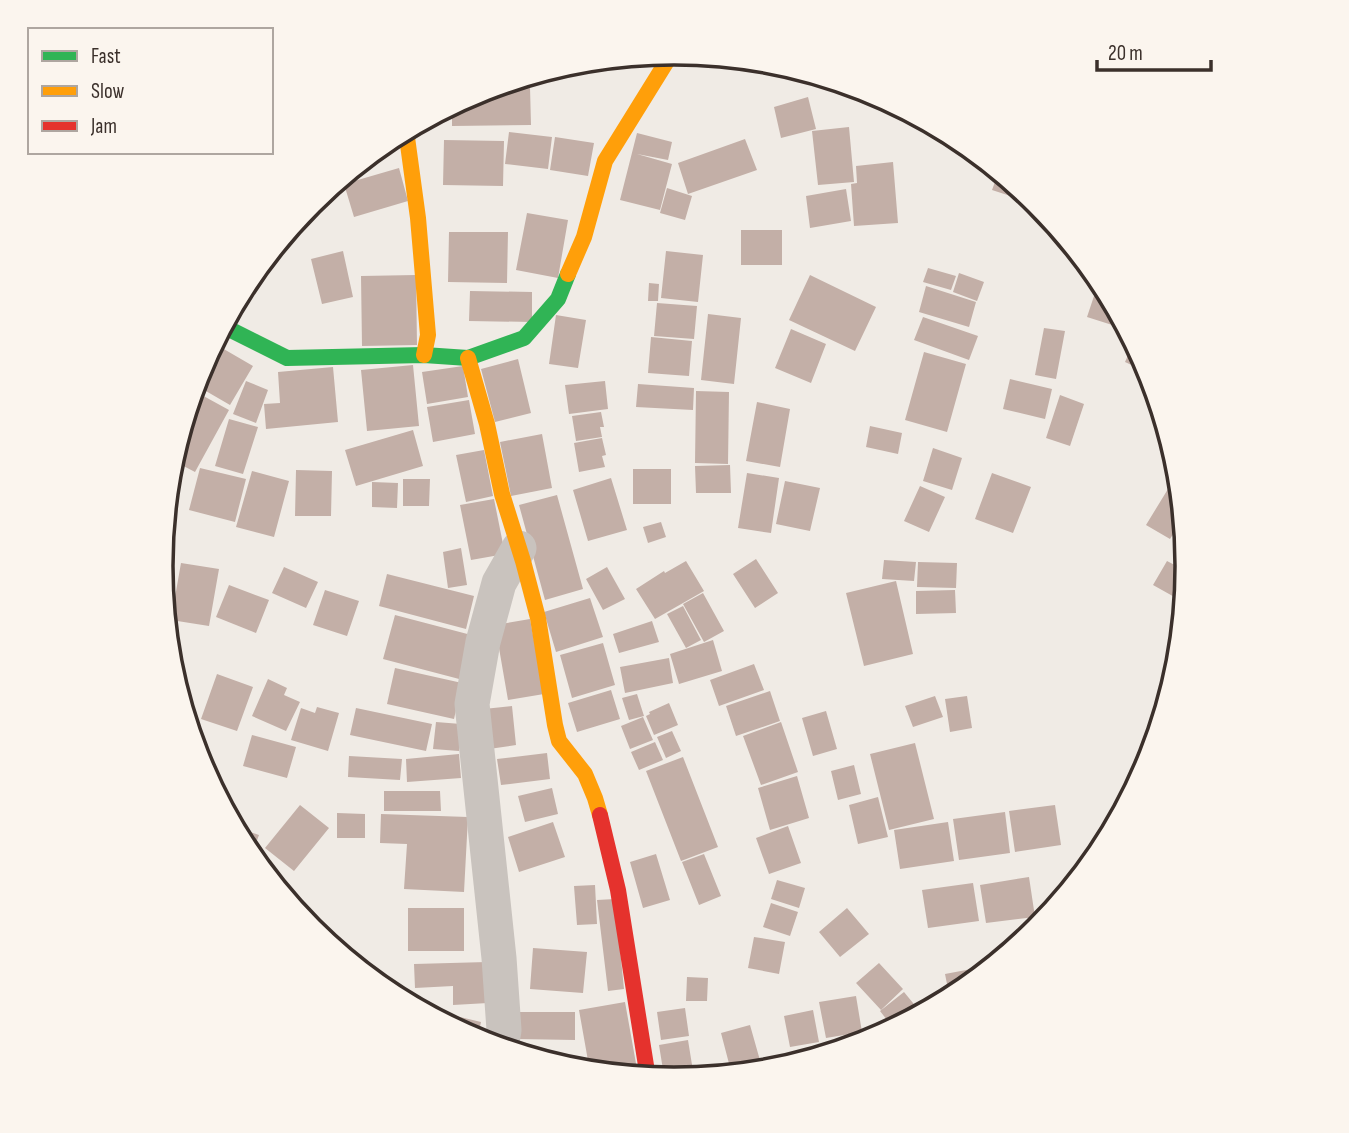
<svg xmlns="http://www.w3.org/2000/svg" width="1349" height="1133" viewBox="0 0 1349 1133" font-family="'Sofia Sans Condensed',sans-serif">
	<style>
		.building { fill: #c3afa7 }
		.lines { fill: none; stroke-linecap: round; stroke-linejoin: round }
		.street { stroke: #c9c3be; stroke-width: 35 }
		.fast { stroke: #30b455; stroke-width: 16 }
		.slow { stroke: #ff9f0a; stroke-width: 16 }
		.jam { stroke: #e5322d; stroke-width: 16 }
		.rim { fill: none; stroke: #3b302b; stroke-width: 3.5 }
	</style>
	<rect width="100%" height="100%" fill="#f0ebe5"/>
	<!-- building -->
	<path class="building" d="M494,87H530L531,125L452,126V105L478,91Z
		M808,97L816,129L781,138L774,107Z
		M849,127L854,182L818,185L812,131Z
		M509,132L552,137L548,169L505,164Z
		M637,133L672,142L668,160L637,154L672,164L660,210L620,200Z
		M555,137L594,143L588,176L550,170Z
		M745,139L757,170L688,194L678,163Z
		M444,140L504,141L503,186L443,185Z
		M893,162L898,223L854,226L851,184L857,183L856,166Z
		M399,168L408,201L354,217L344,184Z
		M999,171L1028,195L1026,201L992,190Z
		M667,188L692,196L685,220L660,213Z
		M846,189L851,221L810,228L806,196Z
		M527,213L568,220L558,278L516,270Z
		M741,230H782V265H741Z
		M449,232H508L507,283L448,282Z
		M343,251L353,297L322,304L311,259Z
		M666,251L703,255L698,302L661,298Z
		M928,268L956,276L951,290L923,282Z
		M959,273L984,282L977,301L953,292Z
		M416,275L417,345L362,346L361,276Z
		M810,275L876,307L855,351L789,320Z
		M1100,278L1102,281L1128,330L1087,317Z
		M649,283L659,284L658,301H648Z
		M926,286L976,302L969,327L919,312Z
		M470,291L532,292V322L469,321Z
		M657,303L697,306L694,339L654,336Z
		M708,314L741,318L734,384L701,380Z
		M556,315L586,320L578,368L549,364Z
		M923,317L978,336L969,360L914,340Z
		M1044,328L1065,331L1056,379L1035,375Z
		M791,329L826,344L811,383L775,368Z
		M651,337L692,341L689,376L648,373Z
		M1134,342L1150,370L1151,374L1125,362Z
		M222,348L253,366L230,405L199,387Z
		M924,352L966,364L947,432L905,420Z
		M518,359L531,413L495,422L481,369Z
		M413,365L419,426L367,431L361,370Z
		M463,366L468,397L427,404L422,372Z
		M333,367L338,422L266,429L264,404L280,403L278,372Z
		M1010,379L1052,389L1045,419L1003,409Z
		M246,381L268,390L256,423L233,414Z
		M605,381L608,409L569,414L565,385Z
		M638,384L694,388L693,410L636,407Z
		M696,391L729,392L728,464L695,463Z
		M198,393L229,410L195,472L172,460L186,414Z
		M1060,395L1084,404L1070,446L1046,438Z
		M469,400L475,434L433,442L427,407Z
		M757,402L790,409L780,467L746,461Z
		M601,412L604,427H600L602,437L576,441L572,416Z
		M229,419L258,427L243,474L215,466Z
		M870,426L902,433L898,454L866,447Z
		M413,430L423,466L356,486L345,450Z
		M542,434L552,488L511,496L500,442Z
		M602,438L606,455L602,456L605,467L579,472L574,443Z
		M933,448L962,458L952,490L923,481Z
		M484,450L493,496L466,502L456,455Z
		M730,465L731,493H696L695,466Z
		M200,468L246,479L235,522L189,510Z
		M633,469H671V504H633Z
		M296,470L332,471L331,516H295Z
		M252,471L289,481L274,537L236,527Z
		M747,473L779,478L771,533L738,528Z
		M992,473L1031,487L1013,533L975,519Z
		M611,478L627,530L588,541L573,490Z
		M403,479H430L429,506H403Z
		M785,481L820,488L810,531L776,524Z
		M372,482L398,483L397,508L372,507Z
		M920,486L945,497L929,532L904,521Z
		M1168,489L1182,497L1184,517L1170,539L1146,525Z
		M557,495L583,589L545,600L519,505Z
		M494,499L505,554L471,560L460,505Z
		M661,522L666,537L648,543L643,527Z
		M461,548L467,585L448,588L443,552Z
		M756,559L778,593L755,608L733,574Z
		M884,560L916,562L914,581L882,579Z
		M686,561L704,591L655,619L636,589L664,571L665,573Z
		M1167,561L1188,572L1187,581L1178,599L1153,585Z
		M918,562L957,563L956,588L917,587Z
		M181,563L219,569L209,626L171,620Z
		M284,567L318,582L306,608L272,593Z
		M607,567L625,599L603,610L586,579Z
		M387,574L474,596L466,629L379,606Z
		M896,581L913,654L864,666L846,593Z
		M229,585L269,600L256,633L216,617Z
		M325,590L359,601L347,636L313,625Z
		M955,590L956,613L916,614V591Z
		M703,593L724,631L704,642L683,604Z
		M590,598L603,637L556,652L544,612Z
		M683,606L701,640L686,648L667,614Z
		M395,615L475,636L463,680L383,659Z
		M530,619L544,694L508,700L495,625Z
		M652,621L659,642L619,653L613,634Z
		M713,640L722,671L679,684L670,654Z
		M603,643L615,685L572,698L560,655Z
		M669,658L673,683L625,693L620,667Z
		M754,664L764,690L719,706L710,680Z
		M395,668L462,683L454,719L387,704Z
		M217,674L253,687L237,731L201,719Z
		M268,679L287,688L284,695L300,702L286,731L252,716Z
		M611,690L620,719L577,732L568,703Z
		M770,691L780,721L736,736L726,706Z
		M637,694L644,716L629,720L622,698Z
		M935,696L943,717L913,727L905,706Z
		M967,696L972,728L950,732L945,699Z
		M669,703L678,725L654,735L646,716L650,714L649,712Z
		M512,706L516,745L489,749L484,709Z
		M317,707L339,713L328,751L291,740L301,708L315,713Z
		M356,708L432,724L426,751L350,735Z
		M826,711L837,749L813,756L802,718Z
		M643,717L653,740L630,749L621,726Z
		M436,722L461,724L459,751L433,749Z
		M781,722L798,772L761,785L743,736Z
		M672,731L681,751L666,758L657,737Z
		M252,735L296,747L287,778L243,766Z
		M655,742L663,760L639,770L631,752Z
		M915,743L934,819L889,830L870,754Z
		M547,753L550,779L501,785L497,759Z
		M459,754L461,778L407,782L406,759Z
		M349,756L402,759L400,780L348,777Z
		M683,757L718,847L681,861L646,771Z
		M854,765L861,794L838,800L831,771Z
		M206,775L221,781L216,794L213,788Z
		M797,776L809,818L770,830L758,788Z
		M552,788L558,814L525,822L518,796Z
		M384,791H440L441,811H384Z
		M878,797L888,837L858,844L849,805Z
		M300,805L329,828L294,871L265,848Z
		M1055,805L1061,845L1015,852L1009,811Z
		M1005,812L1010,853L959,860L953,819Z
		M337,813L365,814V838H337Z
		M381,814L468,817L464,892L404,889L407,844L380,843Z
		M553,822L565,857L519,872L508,837Z
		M948,822L954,861L900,869L894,830Z
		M233,826L259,835L251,856L274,868L269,878L247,852Z
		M788,826L801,863L769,874L756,838Z
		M656,854L670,900L643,908L630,862Z
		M704,854L721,896L699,905L682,862Z
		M1029,877L1035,917L986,923L980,885Z
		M777,880L805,888L799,908L771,899Z
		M973,883L979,921L928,928L922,890Z
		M595,885L597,924L577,925L574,886Z
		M615,899L624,989L608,991L597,900Z
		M771,903L798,912L790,936L763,927Z
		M408,908H464V951H408Z
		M847,908L869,934L840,957L819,932Z
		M754,937L785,942L779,974L748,968Z
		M533,948L587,952L583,993L530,989Z
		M487,962L488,1003L453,1005V986L415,988L414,964Z
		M879,963L903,989L881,1010L856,983Z
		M982,967L983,975L960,994L950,999L945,974Z
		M687,977L708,978L707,1001H686Z
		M370,978L395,981L394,996L389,994Z
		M904,992L922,1014L894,1029L880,1011Z
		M856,996L862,1032L826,1038L819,1002Z
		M625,1002L637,1069L606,1074L590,1072L579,1010Z
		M414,1006L481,1022L477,1041L414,1007Z
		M685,1008L689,1036L661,1040L657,1012Z
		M813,1010L819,1042L790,1047L784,1016Z
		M517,1012H575V1040L517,1039Z
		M750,1025L763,1071L732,1075L721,1033Z
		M688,1040L693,1071L664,1076L659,1045Z
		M691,1073L692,1079L667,1080L666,1077Z"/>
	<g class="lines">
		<!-- street -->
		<path class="street" d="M501,1048L504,1030L499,958L472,704L483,642L499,583L519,548"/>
		<!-- fast -->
		<path class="fast" d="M223,326L287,358L424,355L468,358L524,338L558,299L568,274"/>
		<!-- slow -->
		<path class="slow" d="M406,130L418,218L428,335L424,355
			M568,274L584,237L605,161L672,53
			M468,358L487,424L502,494L523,561L538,618L555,725L559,741L585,774L595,798L600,815"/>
		<!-- jam -->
		<path class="jam" d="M600,815L618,890L648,1078"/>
	</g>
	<!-- crop -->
	<path d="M0 0H1349V1133H0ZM173 566a501 501 0 1 1 1002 0a501 501 0 1 1-1002 0Z" fill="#fbf5ee" fill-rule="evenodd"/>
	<path class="rim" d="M173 566a501 501 0 1 1 1002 0a501 501 0 1 1-1002 0Z"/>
	<!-- legend -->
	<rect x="28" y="28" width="245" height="126" fill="#fbf5ee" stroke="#aea6a0" stroke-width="2"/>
	<rect x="42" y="51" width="35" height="10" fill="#30b455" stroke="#aea6a0" stroke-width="2"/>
	<text x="91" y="63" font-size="21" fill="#3b302b">Fast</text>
	<rect x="42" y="86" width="35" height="10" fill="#ff9f0a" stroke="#aea6a0" stroke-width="2"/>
	<text x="91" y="98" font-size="21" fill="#3b302b">Slow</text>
	<rect x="42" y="121" width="35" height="10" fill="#e5322d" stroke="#aea6a0" stroke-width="2"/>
	<text x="91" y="133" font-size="21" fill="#3b302b">Jam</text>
	<!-- scale -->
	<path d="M1097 60v10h114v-10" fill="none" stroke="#3b302b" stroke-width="3.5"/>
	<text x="1108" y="60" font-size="21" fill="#3b302b" stroke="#fbf5ee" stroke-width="5" paint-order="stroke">20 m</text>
</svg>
